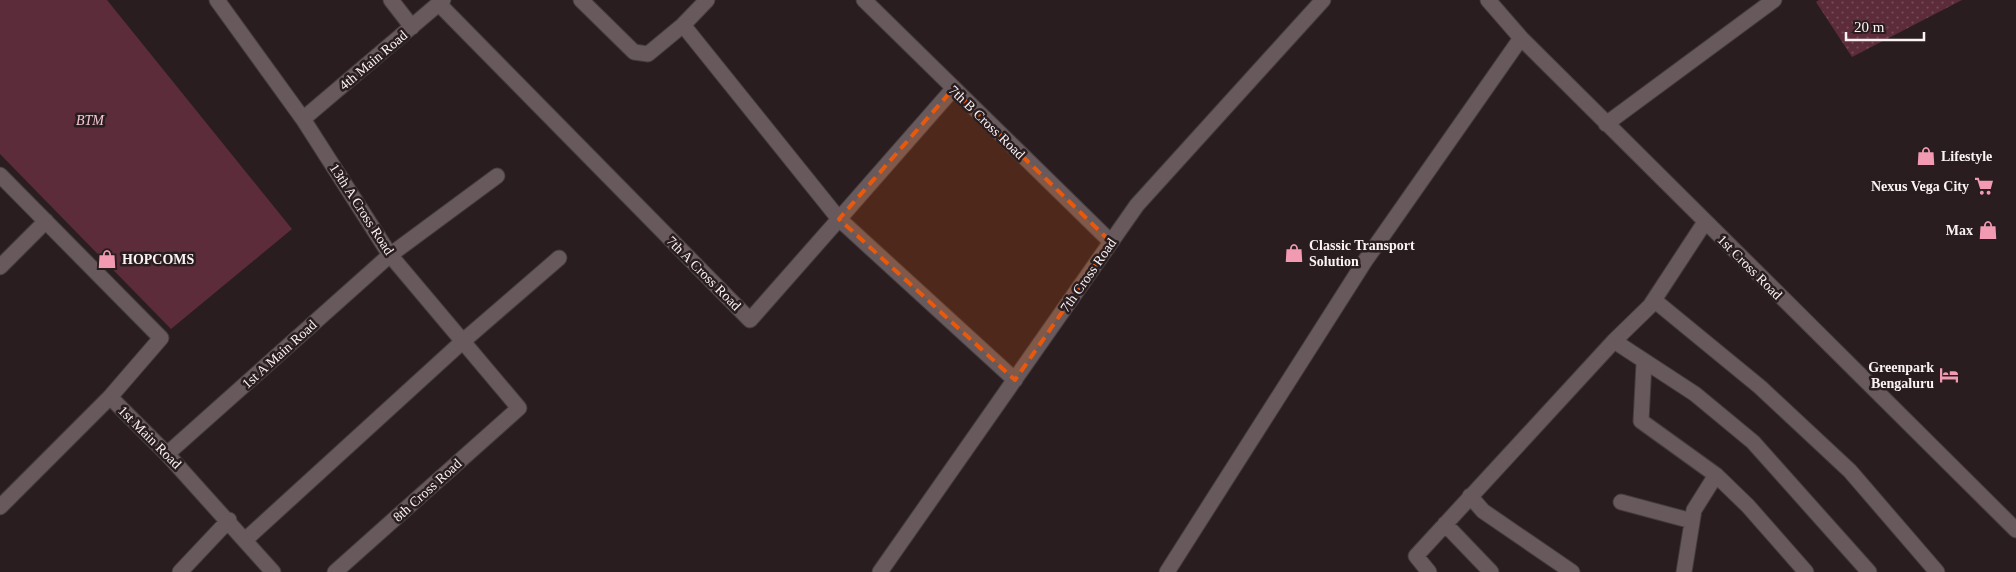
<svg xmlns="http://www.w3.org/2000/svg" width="2016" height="572" viewBox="0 0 2016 572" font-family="Georgia,serif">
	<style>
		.grass { fill: url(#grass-dots) }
		.park { fill: #5c2c3b }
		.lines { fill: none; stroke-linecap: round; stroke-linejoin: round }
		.street-casing { stroke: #443b3c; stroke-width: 17 }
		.street { stroke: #67595c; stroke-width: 15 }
		.marked { fill: #e8590c; fill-opacity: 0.2; stroke: #e8590c; stroke-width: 4; stroke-dasharray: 10 6; stroke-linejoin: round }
		.labels { text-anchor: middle; stroke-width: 5; stroke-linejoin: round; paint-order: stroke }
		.street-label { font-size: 14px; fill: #faf2f3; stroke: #291d20 }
		.park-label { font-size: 14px; font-style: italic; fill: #f7c9d4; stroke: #291d20 }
		.poi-label { font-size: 14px; font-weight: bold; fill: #faf2f3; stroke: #291d20; text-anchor: start }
	</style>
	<defs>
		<pattern id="grass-dots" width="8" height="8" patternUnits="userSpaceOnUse" patternTransform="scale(1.25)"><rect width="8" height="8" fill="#5c2c3b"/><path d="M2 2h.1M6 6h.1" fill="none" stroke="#744b58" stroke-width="1.8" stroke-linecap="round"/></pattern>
	</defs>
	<rect width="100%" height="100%" fill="#291d20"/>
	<!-- grass -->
	<path class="grass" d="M1819,0H1962L1852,57L1816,2Z"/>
	<!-- park -->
	<path class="park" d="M0,0H107L292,229L171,329L0,154Z"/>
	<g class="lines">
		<!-- street casing -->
		<g class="street-casing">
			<path id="street" d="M217,0L303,119L390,255L519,408L335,572
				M391,0L412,27
				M581,0L634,52L648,54L683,25L839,219L953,89
				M864,0L1111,242
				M1488,0L1521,38L2016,530
				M439,4L750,320L839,219L1015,380
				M683,25L707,0
				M303,119L443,0
				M1606,124L1774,0
				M0,175L161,338L110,397L0,507
				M0,267L46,221
				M1654,300L1760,387L1850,471L1937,572
				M1614,341L1695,394L1753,442L1869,572
				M1644,363L1641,421L1716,475L1748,506L1806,572
				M110,397L167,454L273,572
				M167,454L390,255L497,176
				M1470,496L1483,511L1572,572
				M1621,502L1692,521
				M1445,524L1491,572
				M245,540L462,342L559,258
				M180,572L229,520
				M880,572L1137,205L1323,0
				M1167,572L1365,261L1521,38
				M1429,572L1416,556L1614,341L1650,306L1705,222
				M1684,572L1694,510L1716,475"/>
		</g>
		<!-- street -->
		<use href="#street" class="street"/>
	</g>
	<!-- marked area -->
	<path class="marked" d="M953,89L1111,242L1015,380L839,219Z"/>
	<!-- icons -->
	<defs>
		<g id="shop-bare" transform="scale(1.5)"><path d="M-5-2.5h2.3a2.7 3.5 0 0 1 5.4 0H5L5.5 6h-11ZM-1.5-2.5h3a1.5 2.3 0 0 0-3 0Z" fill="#f19ab2" stroke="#291d20" stroke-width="2.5" paint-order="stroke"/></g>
		<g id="supermarket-bare" transform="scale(1.5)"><path d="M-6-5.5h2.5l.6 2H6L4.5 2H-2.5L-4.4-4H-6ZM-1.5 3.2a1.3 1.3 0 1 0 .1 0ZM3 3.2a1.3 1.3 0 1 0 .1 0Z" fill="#f19ab2" stroke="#291d20" stroke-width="2.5" paint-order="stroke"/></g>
		<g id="hotel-bare" transform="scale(1.5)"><path d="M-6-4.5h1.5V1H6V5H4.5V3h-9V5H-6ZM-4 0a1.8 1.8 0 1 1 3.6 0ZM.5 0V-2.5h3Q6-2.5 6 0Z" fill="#f19ab2" stroke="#291d20" stroke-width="2.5" paint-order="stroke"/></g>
	</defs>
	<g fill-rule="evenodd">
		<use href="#shop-bare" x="1926" y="156"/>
		<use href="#supermarket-bare" x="1984" y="186"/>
		<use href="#shop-bare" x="1988" y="230"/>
		<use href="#shop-bare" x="1294" y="253"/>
		<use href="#shop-bare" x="107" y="259"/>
		<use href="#hotel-bare" x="1949" y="375"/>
	</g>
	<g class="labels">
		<!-- street labels -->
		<g class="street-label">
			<text transform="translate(373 60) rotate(-40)" y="5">4th Main Road</text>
			<text transform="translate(987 122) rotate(44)" y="5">7th B Cross Road</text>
			<text transform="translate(362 209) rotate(57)" y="5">13th A Cross Road</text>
			<text transform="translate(1750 267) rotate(45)" y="5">1st Cross Road</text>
			<text transform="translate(704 273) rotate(45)" y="5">7th A Cross Road</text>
			<text transform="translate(1088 275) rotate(-55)" y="5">7th Cross Road</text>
			<text transform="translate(279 354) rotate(-42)" y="5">1st A Main Road</text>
			<text transform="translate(150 437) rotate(45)" y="5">1st Main Road</text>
			<text transform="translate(427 490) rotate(-42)" y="5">8th Cross Road</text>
		</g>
		<!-- park labels -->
		<g class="park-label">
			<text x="90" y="125">BTM</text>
		</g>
		<!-- poi labels -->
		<g class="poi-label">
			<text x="1941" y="161">Lifestyle</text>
			<text x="1969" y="191" text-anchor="end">Nexus Vega City</text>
			<text x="1973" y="235" text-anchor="end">Max</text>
			<text x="1309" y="250">Classic Transport<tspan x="1309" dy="16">Solution</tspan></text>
			<text x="122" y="264">HOPCOMS</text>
			<text x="1934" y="372" text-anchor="end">Greenpark<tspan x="1934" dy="16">Bengaluru</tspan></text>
		</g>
	</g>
	<!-- scale -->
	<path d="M1846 32v8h78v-8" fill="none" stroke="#faf2f3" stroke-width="2.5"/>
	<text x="1854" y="32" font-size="15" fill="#faf2f3" stroke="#291d20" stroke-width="4" paint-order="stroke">20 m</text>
</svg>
